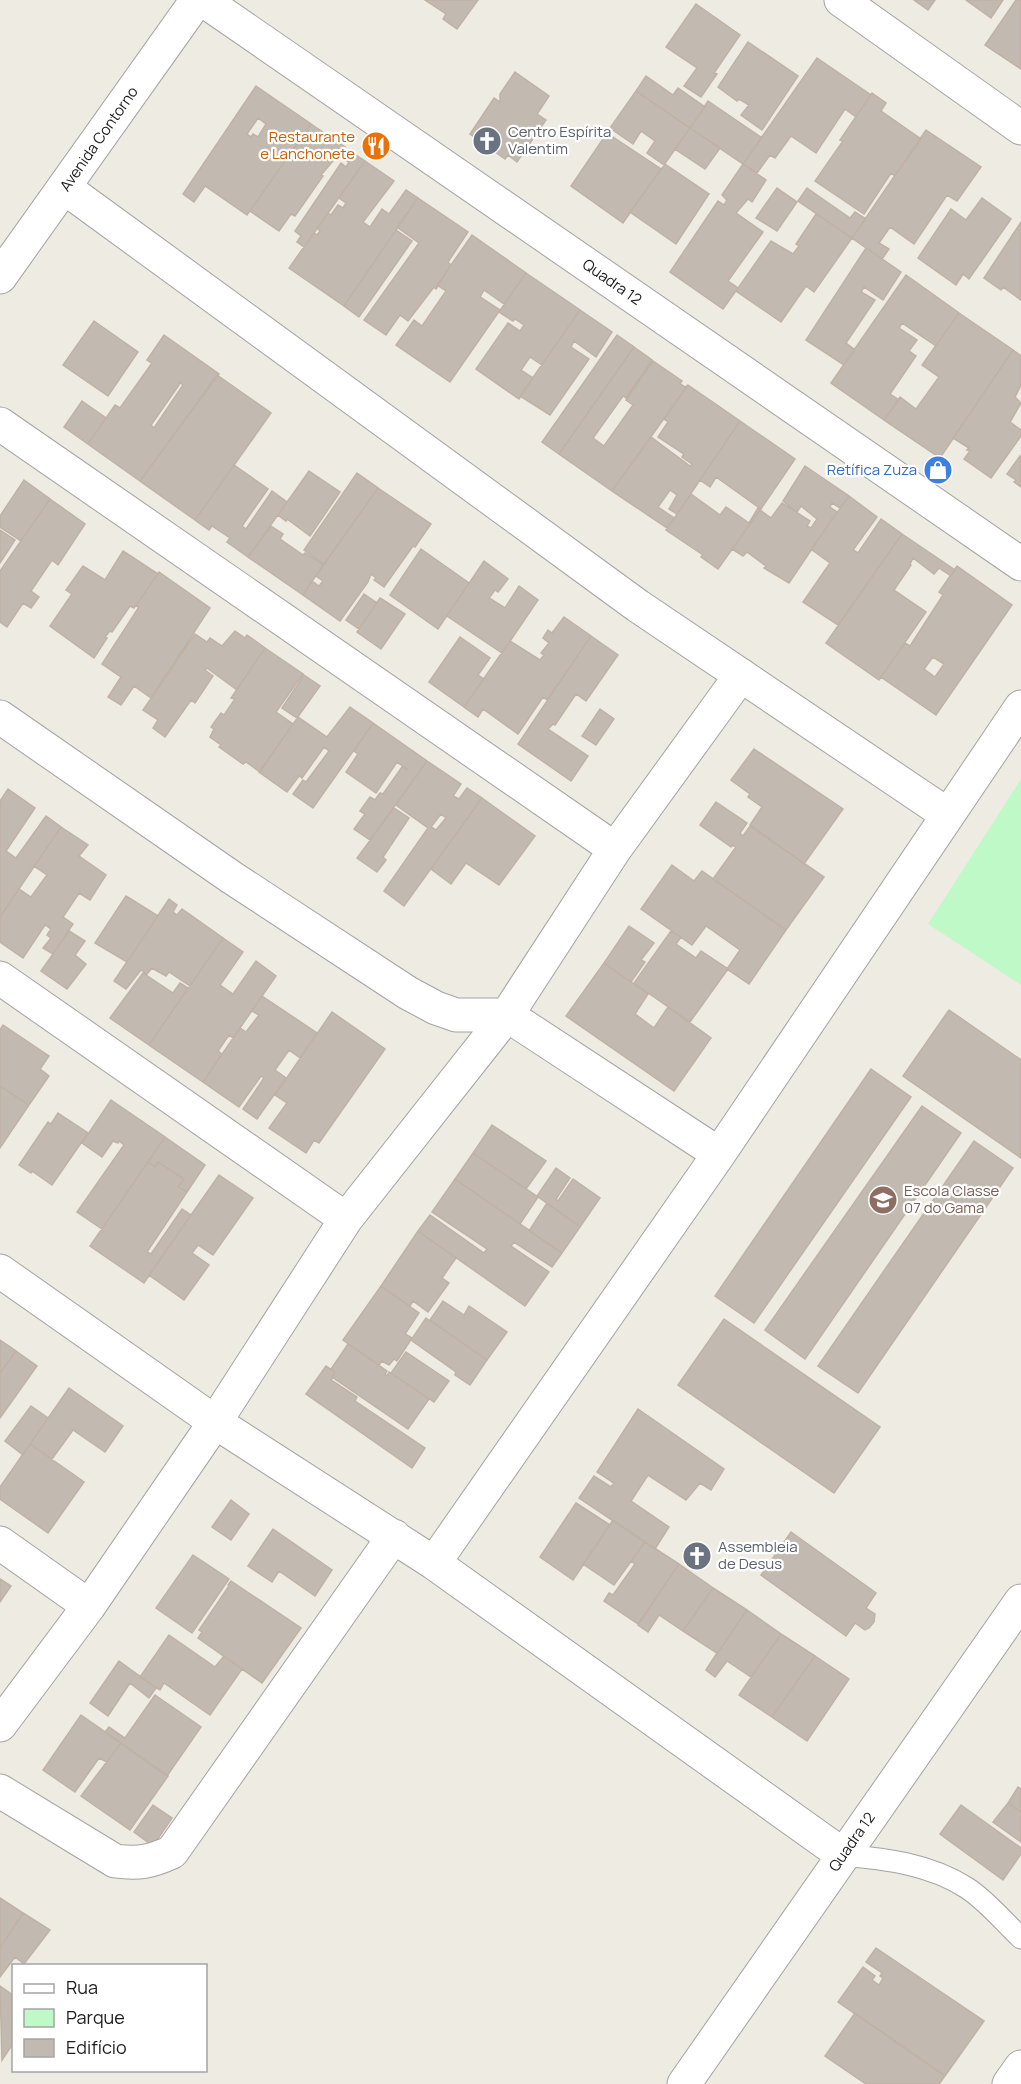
<svg xmlns="http://www.w3.org/2000/svg" width="1021" height="2084" viewBox="0 0 1021 2084" font-family="Manrope,sans-serif">
	<style>
		.park { fill: #bef9c7 }
		.building { fill: #c2bab1; stroke: #bfb2a4; stroke-width: 1.5; fill-rule: evenodd }
		.lines { fill: none; stroke-linecap: round; stroke-linejoin: round }
		.service-casing { stroke: #a3a3a3; stroke-width: 23 }
		.minor-casing { stroke: #a3a3a3; stroke-width: 35 }
		.tertiary-casing { stroke: #a3a3a3; stroke-width: 35 }
		.service { stroke: #fff; stroke-width: 21 }
		.minor { stroke: #fff; stroke-width: 33 }
		.tertiary { stroke: #fff; stroke-width: 33 }
		.labels { text-anchor: middle; stroke-width: 4.5; stroke-linejoin: round; paint-order: stroke }
		.worship-label { font-size: 15px; fill: #5b616d; stroke: #fff; text-anchor: start }
		.food-label { font-size: 15px; fill: #c56008; stroke: #fff; text-anchor: end }
		.street-label { font-size: 15px; fill: #1c1c1c; stroke: #fff }
		.shop-label { font-size: 15px; fill: #366cbe; stroke: #fff; text-anchor: end }
		.education-label { font-size: 15px; fill: #785e54; stroke: #fff; text-anchor: start }
	</style>
	<rect width="100%" height="100%" fill="#eeebe2"/>
	<!-- park -->
	<path class="park" d="M1021,779V985L928,924Z"/>
	<!-- building -->
	<path class="building" d="M425,0H478L457,29L443,19L446,14Z
		M914,0H935L928,10Z
		M966,0H1003L991,18Z
		M1016,0H1021V69L985,45Z
		M696,4L740,35L714,73L717,74L701,97L684,86L697,68L666,47Z
		M748,42L798,76L762,130L741,115L749,105L739,99L737,101L718,87Z
		M817,58L871,95L856,117L845,109L816,153L791,136L775,158L770,155L757,173L743,164Z
		M515,72L549,96L537,114L546,120L517,162L508,155L505,159L470,134L494,98L500,102V94Z
		M646,76L673,95L678,88L705,107L690,128L636,91Z
		M256,86L311,124L247,215L205,186L194,202L183,194ZM258,118L266,124L258,137L253,134L251,137L247,134Z
		M636,91L690,128L664,165L647,153L655,141L641,131L633,144L610,128Z
		M872,93L886,103L881,111L921,139L895,176L891,173L864,214L815,181L843,141L840,140Z
		M708,101L762,138L743,164L690,128Z
		M311,124L345,147L321,175L323,176L295,216L291,214L279,231L250,211Z
		M690,128L720,148L705,169L675,149Z
		M926,130L981,167L957,201L947,195L914,244L890,227L879,243L889,249L882,259L852,238Z
		M607,133L661,169L623,223L571,186Z
		M351,152L365,161L304,247L297,242L301,236L295,231L341,163L346,167L349,162L345,160Z
		M365,161L394,181L363,222L370,227L382,209L389,214L406,190L418,198L344,306L289,268L314,233L317,235L320,231L317,228L328,213L331,215L338,205L343,208L346,203L339,198Z
		M665,164L709,194L676,244L630,212Z
		M743,164L766,180L752,202L748,199L736,213L763,232L728,281L738,288L723,309L670,272L718,201L724,205L727,200L722,195Z
		M777,188L797,202L777,231L756,218Z
		M807,188L850,218L855,212L866,219L852,238L798,201Z
		M418,198L468,232L448,262L451,265L436,289L434,287L408,321L400,315L386,335L364,320L419,243L397,227Z
		M982,198L1011,219L969,279L963,274L956,285L918,258L951,209L966,220Z
		M816,214L852,238L814,292L806,286L781,322L736,291L771,241L793,254L799,246L796,244Z
		M1021,222V300L1003,287L1001,290L984,278Z
		M396,230L412,241L359,317L344,306Z
		M472,235L526,273L504,304L484,290L480,297L500,310L450,382L396,345L414,320L422,326L446,291L437,285Z
		M866,248L901,272L883,300L864,287L861,292L875,300L846,343L855,350L844,365L806,340Z
		M526,273L580,310L542,365L530,357L521,370L533,378L519,399L476,369L508,323L520,331L524,325L515,319L513,321L499,312Z
		M906,275L959,313L936,346L902,323L899,328L917,340L909,351L916,356L890,394L899,400L884,420L831,383Z
		M580,310L612,332L596,357L574,341L571,347L589,359L550,415L520,396Z
		M959,313L1013,350L940,458L884,420L900,397L916,409L939,377L922,365Z
		M94,321L138,352L108,396L63,365Z
		M164,335L219,374L140,481L88,444L115,405L120,408L152,363L147,360ZM179,382L183,385L154,428L151,425L179,385Z
		M617,335L634,347L559,454L542,442Z
		M634,347L652,360L626,398L623,396L593,438L604,446L633,405L626,400L653,361L682,381L680,384L685,387L688,385L612,491L559,454Z
		M1013,350L1021,356V385L1015,397L1021,403L1010,422L1021,430V436L991,478L964,459L970,451L967,450L969,448L953,438Z
		M217,375L271,413L195,520L140,481Z
		M688,385L740,421L677,514L669,509L677,495L670,490L658,507L674,518L667,528L612,491L651,437L690,466L692,464L682,457L684,454L658,437L668,422L664,419Z
		M82,401L106,418L88,444L64,427Z
		M740,421L795,459L761,509L716,477L710,487L700,480Z
		M1020,456L1021,457V487L1014,482L1016,480L1007,474Z
		M234,465L268,489L242,526L246,529L272,491L287,502L248,557L227,542L230,538L212,526L209,530L195,520Z
		M805,466L849,496L840,508L832,503L830,507L837,512L789,583L764,568L766,566L747,552L743,556L732,549L760,510L771,518L782,503L810,521L807,526L811,528L817,519L801,506L797,512L783,501Z
		M309,471L340,492L310,536L287,519L286,521L278,515Z
		M357,473L378,488L324,564L304,550Z
		M24,480L50,499L21,541L0,527V516Z
		M378,488L431,524L415,547L413,546L384,587L374,580L376,578L371,574L368,582L340,621L303,595L312,581L319,586L323,581L316,576Z
		M691,494L720,515L726,507L749,523L758,508L760,510L718,569L701,557L703,555L666,530Z
		M849,496L877,517L853,550L858,553L881,519L902,534L838,625L803,602L830,563L811,549Z
		M50,499L85,524L58,565L52,560L31,591L39,597L31,608L23,603L7,627L0,622V571Z
		M271,526L283,534L280,539L303,555L305,553L323,565L303,595L248,557Z
		M0,530L15,540L0,563Z
		M902,534L955,570L951,576L939,568L934,574L913,558L910,564L911,565L894,590L926,612L879,680L826,643Z
		M421,549L469,583L438,629L390,595Z
		M123,551L158,574L134,608L130,606L112,632L110,631L105,637L107,638L94,658L50,626L72,594L66,590L83,566L105,580Z
		M484,561L508,579L498,592L495,590L489,598L505,608L519,586L538,600L502,653L447,616Z
		M957,566L1012,605L936,715L881,677L905,643L910,646L943,595L939,592ZM933,657L944,664L935,677L924,669Z
		M159,572L210,608L151,698L134,686L121,705L108,697L121,677L102,664L139,607L136,606Z
		M364,594L377,603L359,629L346,620Z
		M380,598L405,614L381,649L357,632Z
		M564,617L591,636L547,700L543,697L518,734L483,709L478,717L464,707L510,641L540,660L544,655L541,653L549,643L543,638L548,630L552,633Z
		M235,631L245,638L247,635L265,648L237,690L207,668L205,670L213,676L195,703L191,700L165,737L153,728L158,720L143,710L195,634L207,642L210,638L222,646Z
		M591,636L618,655L586,701L576,694L555,725L553,724L548,729L588,756L571,781L518,744Z
		M460,637L490,658L478,675L484,679L464,707L429,682Z
		M265,648L303,674L276,712L293,724L260,772L246,762L243,764L219,747L221,745L210,737L214,729L211,727L221,713L224,715L235,699L231,698Z
		M304,675L320,686L297,718L282,708Z
		M350,707L373,723L313,808L293,794L303,780L306,782L329,751L324,747L302,778L299,776L287,792L259,772L298,717L327,737Z
		M600,709L614,719L596,745L582,736Z
		M373,723L427,761L370,840L354,829L365,814L360,811L370,797L375,800L380,793L383,794L402,767L408,770L397,762L376,793L346,772L358,754L354,751Z
		M754,749L843,809L804,864L750,825L762,807L748,797L750,794L731,780Z
		M427,761L461,784L453,796L459,799L467,788L482,798L404,906L384,891L428,828L396,805ZM441,814L446,818L436,830L431,827Z
		M8,789L35,808L6,851L16,858L46,816L61,827L0,917V801Z
		M482,798L535,836L499,885L466,863L451,884L431,869Z
		M716,802L747,823L740,833L743,836L750,826L824,877L786,930L713,879L736,847L732,845L731,847L700,825Z
		M394,808L409,818L383,857L386,860L377,872L357,858Z
		M61,827L88,845L79,856L106,875L90,900L79,893L63,917L73,924L53,954L43,948L51,938L47,935L51,929L45,925L23,958L0,942V917L19,889L31,897L47,875L34,866Z
		M672,865L694,881L702,871L786,930L749,984L727,969L740,950L706,926L692,945L641,909Z
		M126,896L158,916L127,962L95,943Z
		M169,899L177,905L173,912L177,915L182,909L223,938L190,986L169,972L166,976L152,968L147,974L141,970L126,989L114,981Z
		M629,926L654,943L641,960L645,962L631,982L604,963Z
		M69,931L85,941L75,955L86,964L67,989L41,971Z
		M671,931L681,937L676,944L696,958L701,951L728,969L690,1022L634,983Z
		M223,938L243,952L220,985L233,994L256,961L276,976L233,1038L229,1035L218,1051L222,1054L203,1082L149,1045Z
		M604,963L648,994L635,1014L654,1028L668,1007L711,1038L674,1091L566,1016Z
		M143,973L173,993L180,983L188,988L149,1045L110,1018Z
		M262,996L317,1033L300,1058L289,1050L275,1070L286,1078L257,1119L243,1109L264,1078L261,1076L239,1107L203,1082L240,1028L246,1032L259,1015L252,1011Z
		M949,1010L1021,1060V1158L903,1076Z
		M332,1012L385,1049L319,1143L314,1140L306,1153L269,1128L287,1103L275,1095Z
		M3,1025L49,1056L40,1069L49,1076L29,1105L0,1086V1030Z
		M871,1069L911,1097L754,1323L715,1296Z
		M0,1086L29,1105L0,1148Z
		M111,1100L165,1137L102,1229L77,1212L124,1145L119,1141L118,1143L113,1141L102,1157L82,1143Z
		M922,1106L961,1133L805,1359L765,1330Z
		M58,1113L88,1133L52,1185L32,1171L31,1173L19,1165L48,1122L51,1124Z
		M492,1125L546,1161L526,1189L473,1153Z
		M165,1137L205,1165L187,1192L178,1187L184,1179L158,1162L155,1167L148,1162Z
		M974,1141L1013,1168L858,1393L818,1366Z
		M473,1153L538,1197L520,1224L455,1179Z
		M148,1162L155,1167L158,1162L184,1179L178,1187L187,1192L147,1252L151,1254L182,1209L191,1215L144,1283L90,1246Z
		M556,1168L570,1178L556,1199L558,1201L573,1179L600,1198L580,1227L537,1196Z
		M219,1175L253,1198L213,1255L198,1245L192,1253L209,1265L184,1300L149,1275Z
		M455,1179L562,1253L552,1267L514,1242L511,1246L549,1272L525,1306L418,1231L430,1215L484,1253L487,1249L432,1212Z
		M547,1203L580,1227L562,1253L529,1231Z
		M418,1231L456,1258L442,1278L449,1283L428,1312L413,1301L410,1306L381,1286Z
		M381,1286L419,1313L405,1334L412,1338L397,1361L394,1359L389,1365L382,1361L379,1365L343,1340Z
		M443,1301L464,1315L469,1306L507,1332L487,1360L430,1320Z
		M426,1318L487,1360L470,1385L455,1375L456,1372L411,1340Z
		M724,1319L880,1427L834,1493L678,1385Z
		M0,1340L16,1351L0,1373Z
		M348,1344L387,1371L385,1374L387,1376L389,1372L429,1399L408,1429L332,1377L335,1372L331,1369Z
		M16,1351L37,1366L0,1418V1373Z
		M406,1352L449,1381L434,1402L391,1373Z
		M326,1366L335,1372L331,1380L357,1397L355,1401L425,1448L412,1468L306,1394Z
		M69,1388L123,1426L105,1452L73,1430L52,1459L30,1444Z
		M31,1406L48,1418L23,1455L5,1441Z
		M638,1409L724,1469L711,1490L700,1483L686,1500L648,1475L631,1501L669,1527L655,1549L579,1498L594,1476L611,1487L614,1483L597,1472Z
		M30,1444L84,1482L48,1533L0,1499V1487Z
		M231,1500L249,1514L231,1540L212,1527Z
		M576,1503L610,1525L573,1580L540,1557Z
		M613,1520L645,1542L614,1585L583,1564Z
		M273,1529L332,1570L315,1596L279,1571L272,1582L248,1566Z
		M791,1532L876,1593L866,1608L875,1614L874,1622L869,1628L865,1630L855,1623L846,1636L761,1575Z
		M645,1542L679,1564L638,1624L604,1601L609,1593L613,1595L635,1564L631,1561Z
		M193,1555L229,1579L192,1633L156,1608Z
		M679,1564L713,1588L683,1631L659,1615L648,1632L638,1625Z
		M0,1579L11,1586L0,1602Z
		M231,1581L301,1628L262,1683L198,1638L202,1632L199,1630L229,1586L228,1585Z
		M713,1588L747,1610L706,1670L717,1653L683,1631Z
		M747,1610L781,1634L751,1677L727,1661L715,1677L706,1670Z
		M781,1634L815,1656L772,1717L739,1695Z
		M169,1635L215,1667L224,1656L242,1669L210,1715L164,1683L160,1690L140,1677Z
		M815,1656L849,1679L807,1741L772,1717Z
		M119,1661L156,1688L149,1698L130,1683L108,1716L90,1703Z
		M155,1695L201,1727L167,1776L105,1732L109,1727L125,1738Z
		M81,1715L121,1743L107,1762L99,1758L75,1792L43,1770Z
		M121,1743L168,1776L130,1830L81,1796Z
		M1018,1787L1021,1789V1812L1008,1803Z
		M1008,1803L1021,1812V1842L993,1822Z
		M153,1805L172,1818L153,1846L134,1832Z
		M961,1805L1021,1848V1854L1003,1880L940,1834Z
		M0,1898L23,1913L0,1948Z
		M23,1913L50,1930L24,1964L15,1957L0,1977V1948Z
		M876,1948L984,2021L945,2076L838,2002L863,1967L875,1976L872,1980L879,1985L883,1978L880,1976L882,1973L866,1962Z
		M0,1986L14,1996V2042L2,2060Z
		M855,2013L945,2076L939,2084H866L825,2056Z"/>
	<g class="lines">
		<!-- service casing -->
		<g class="service-casing">
			<path id="service" d="M843,1855C886,1859 930,1864 967,1888C987,1901 1004,1922 1021,1938"/>
		</g>
		<!-- minor casing -->
		<g class="minor-casing">
			<path id="minor" d="M203,0L1021,564
				M841,0L1021,128
				M65,188L638,606L948,815
				M0,424L615,849
				M0,717L231,877L408,993L436,1008L456,1015H507L719,1154
				M0,978L346,1219L507,1015L615,849L741,675
				M0,1271L215,1422L434,1563L843,1855
				M0,1543L89,1606
				M434,1563L719,1154L1021,707
				M0,1725L89,1606L215,1422L346,1219
				M0,1791L115,1861C139,1864 150,1862 172,1852L394,1536
				M684,2084L1021,1601
				M1009,2084L1021,2067"/>
		</g>
		<!-- tertiary casing -->
		<g class="tertiary-casing">
			<path id="tertiary" d="M0,277L197,0"/>
		</g>
		<!-- service -->
		<use href="#service" class="service"/>
		<!-- minor -->
		<use href="#minor" class="minor"/>
		<!-- tertiary -->
		<use href="#tertiary" class="tertiary"/>
	</g>
	<!-- icons -->
	<defs>
		<g id="church-disc" transform="scale(1.5)"><circle r="9.5" fill="#6b7280" stroke="#fff"/><path d="M-1.2-6h2.4v3.5h3.3v2.4h-3.3V6h-2.4V-.1h-3.3v-2.4h3.3Z" fill="#fff"/></g>
		<g id="restaurant-disc" transform="scale(1.5)"><circle r="9.5" fill="#e8710a" stroke="#fff"/><path d="M-5-6h1v4h1v-4h1v4h1v-4h1v5L-1.5 .5V6h-2V.5L-5-1ZM5-6V6H3V1.5H1.5Q1.5-4 5-6Z" fill="#fff"/></g>
		<g id="shop-disc" transform="scale(1.5)"><circle r="9.5" fill="#3f7fe0" stroke="#fff"/><path d="M-5-2.5h2.3a2.7 3.5 0 0 1 5.4 0H5L5.5 6h-11ZM-1.5-2.5h3a1.5 2.3 0 0 0-3 0Z" fill="#fff"/></g>
		<g id="school-disc" transform="scale(1.5)"><circle r="9.5" fill="#8d6e63" stroke="#fff"/><path d="M0-5L7-2L0 1L-7-2ZM-4 1L0 2.5L4 1V4Q0 6-4 4Z" fill="#fff"/></g>
	</defs>
	<g fill-rule="evenodd">
		<use href="#church-disc" x="487" y="141"/>
		<use href="#restaurant-disc" x="376" y="146"/>
		<use href="#shop-disc" x="938" y="470"/>
		<use href="#school-disc" x="883" y="1200"/>
		<use href="#church-disc" x="697" y="1556"/>
	</g>
	<g class="labels">
		<!-- worship labels -->
		<g class="worship-label">
			<text x="508" y="137">Centro Espírita<tspan x="508" dy="17">Valentim</tspan></text>
			<text x="718" y="1552">Assembleia<tspan x="718" dy="17">de Desus</tspan></text>
		</g>
		<!-- food labels -->
		<g class="food-label">
			<text x="355" y="142">Restaurante<tspan x="355" dy="17">e Lanchonete</tspan></text>
		</g>
		<!-- street labels -->
		<g class="street-label">
			<text transform="translate(99 139) rotate(-55)" y="5">Avenida Contorno</text>
			<text transform="translate(612 282) rotate(35)" y="5">Quadra 12</text>
			<text transform="translate(852 1842) rotate(-55)" y="5">Quadra 12</text>
		</g>
		<!-- shop labels -->
		<g class="shop-label">
			<text x="917" y="475">Retífica Zuza</text>
		</g>
		<!-- education labels -->
		<g class="education-label">
			<text x="904" y="1196">Escola Classe<tspan x="904" dy="17">07 do Gama</tspan></text>
		</g>
	</g>
	<!-- legend -->
	<rect x="12" y="1964" width="195" height="108" fill="#ffffff" stroke="#a4a4a4" stroke-width="1.5"/>
	<rect x="24" y="1984" width="30" height="9" fill="#ffffff" stroke="#a4a4a4" stroke-width="1.5"/>
	<text x="66" y="1994" font-size="18" fill="#1c1c1c">Rua</text>
	<rect x="24" y="2009" width="30" height="18" fill="#bef9c7" stroke="#a4a4a4" stroke-width="1.5"/>
	<text x="66" y="2024" font-size="18" fill="#1c1c1c">Parque</text>
	<rect x="24" y="2039" width="30" height="18" fill="#c2bab1" stroke="#a4a4a4" stroke-width="1.5"/>
	<text x="66" y="2054" font-size="18" fill="#1c1c1c">Edifício</text>
</svg>
